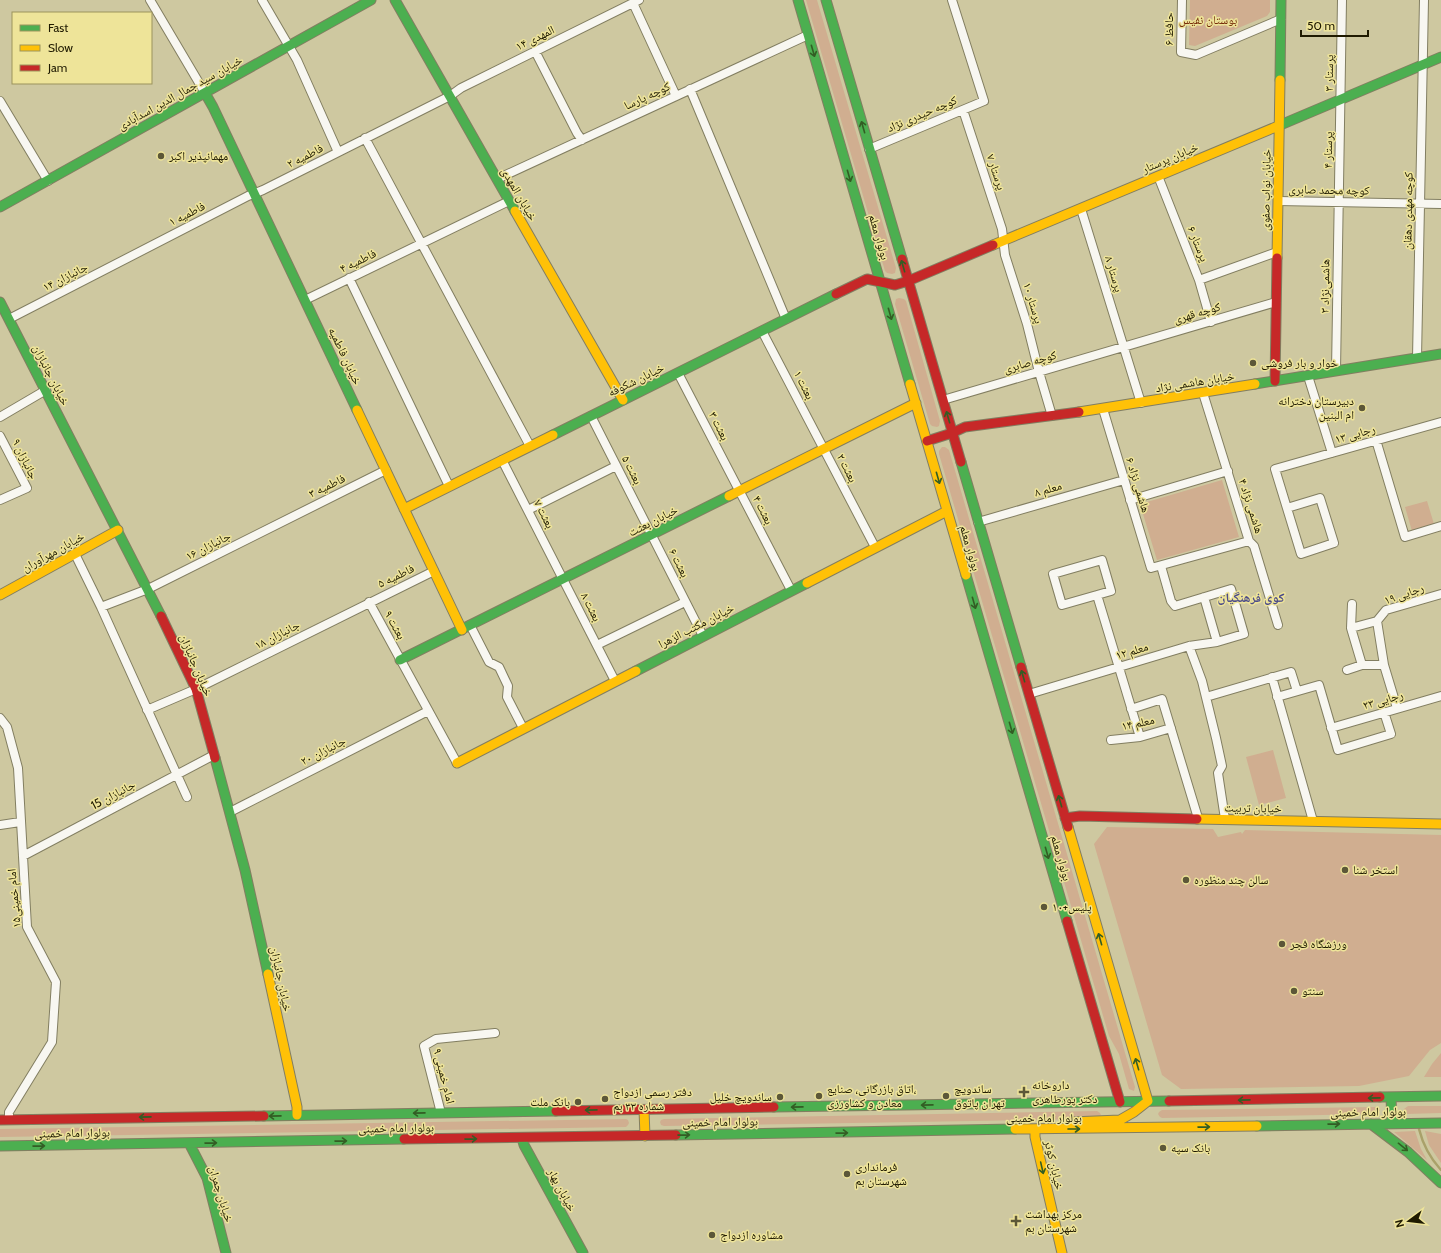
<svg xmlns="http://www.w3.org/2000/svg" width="1441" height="1253" viewBox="0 0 1441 1253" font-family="Cabin,'Noto Naskh Arabic',sans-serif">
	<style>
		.green { fill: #d0ae90 }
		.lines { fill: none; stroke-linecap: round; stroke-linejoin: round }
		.stream { stroke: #a9a16a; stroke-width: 2.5 }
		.street-casing { stroke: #827e61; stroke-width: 10 }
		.fast-casing { stroke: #827e61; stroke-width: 11 }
		.slow-casing { stroke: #827e61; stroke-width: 11 }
		.jam-casing { stroke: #827e61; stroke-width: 11 }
		.street { stroke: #f8f7f1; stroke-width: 8 }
		.fast { stroke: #4caf50; stroke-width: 9 }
		.slow { stroke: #ffc107; stroke-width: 9 }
		.jam { stroke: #c62828; stroke-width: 9 }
		.oneway { stroke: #335d24 }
		.poi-dot { fill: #5c5738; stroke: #eee499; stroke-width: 1.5 }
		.labels { text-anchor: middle; stroke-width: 3; stroke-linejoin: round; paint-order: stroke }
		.park-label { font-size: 12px; fill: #752b09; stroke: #eee499 }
		.street-label { font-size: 12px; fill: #1f1a00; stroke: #eee499 }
		.poi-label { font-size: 12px; fill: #1f1a00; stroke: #eee499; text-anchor: start }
		.neighbourhood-label { font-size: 13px; font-weight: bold; fill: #4c4c8a; stroke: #eee499 }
	</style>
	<rect width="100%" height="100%" fill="#cec8a0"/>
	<!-- green -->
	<path class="green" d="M806,0H817L896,268L895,273L892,274L887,273L885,271Z
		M1190,0H1270V12L1267,16L1195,46L1189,45Z
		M899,298L904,299L906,301L940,421L939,426L937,427L932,426L930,424L895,304L896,299Z
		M942,447H945L949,450L1135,1087L1134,1091L1129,1089L1119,1054L1109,1036L939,454V451Z
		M1222,480L1239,537L1157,560L1140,504Z
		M1427,501L1434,524L1412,531L1405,507Z
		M1273,750L1286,798L1259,805L1246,757Z
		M1107,827L1213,829L1218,837L1241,832L1242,834L1245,830L1441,835V1043L1430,1050L1409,1076L1359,1086L1181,1089L1162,1075L1094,844Z
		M1441,1053V1077H1424L1432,1064Z
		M1408,1106H1441V1113L1406,1114L1404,1112V1109Z
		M1376,1107L1378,1108L1380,1110L1378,1113L1376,1114L1162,1118L1160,1117L1158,1114L1159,1112L1162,1110Z
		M1097,1111L1100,1113L1101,1115L1097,1119L664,1126L661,1125L660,1122L661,1120L664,1119Z
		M626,1119L628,1120L629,1123L628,1125L626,1127L0,1137V1129Z
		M1415,1131L1421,1149L1427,1160L1394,1132Z
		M1425,1131L1441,1134V1163L1429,1145Z"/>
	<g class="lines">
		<!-- stream -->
		<path class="stream" d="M1419,1129C1423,1145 1430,1158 1441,1170"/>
		<!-- street casing -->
		<g class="street-casing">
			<path id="street" d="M150,0L205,93
				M262,0L297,60L338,152
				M1182,0L1181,52L1196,55L1281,19
				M633,3L676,96
				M535,51L577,133L582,140
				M690,89L786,319
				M0,101L48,181
				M963,110L1002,229L1005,255L1027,324L1039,372L1052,416
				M365,138L530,446
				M869,149L984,101L952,0
				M1158,176L1199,280L1211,322
				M497,179L808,35
				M1278,201L1441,204
				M1081,209L1141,403
				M349,278L449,486
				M1199,280L1277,252
				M305,300L509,201
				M9,319L248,196L263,190L450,96L461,88L639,0
				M762,331L875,547
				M1417,358L1424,0
				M1336,371L1342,0
				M678,373L791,590
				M1308,376L1332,453
				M1203,393L1249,541L1254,546L1278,625
				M943,400L1276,302
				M1103,409L1151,568L1249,541
				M591,416L703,636
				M0,417L46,390
				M0,436L27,488L0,500
				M1376,440L1405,537L1441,526
				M502,460L615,681
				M1130,500L1228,471
				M1287,508L1320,498L1334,543L1301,554L1275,469L1441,422
				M528,510L616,466
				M978,522L1124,480
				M75,554L101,607L187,797
				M1102,560L1111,591L1062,605L1053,574Z
				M1097,595L1140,737
				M1204,597L1217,642
				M369,602L457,763
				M1352,604L1351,628L1362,665
				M101,607L148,589L386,470
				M1377,621L1384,665L1397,708
				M1377,621L1386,610L1441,594
				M470,625L489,662L499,667L508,686L507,697L523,728
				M1351,628L1377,621
				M597,645L685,602
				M1189,646L1202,681L1216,738L1222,766L1218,773L1225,819
				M1347,670L1362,665H1384
				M1272,677L1313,821
				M1029,694L1189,646L1217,642L1244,634L1231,589L1175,606L1171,601L1161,566
				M1206,697L1291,672L1297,691
				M1277,697L1319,685L1338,750L1391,734L1384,712
				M1131,709L1162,699L1198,818
				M147,710L196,689L434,571
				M0,718L7,727L18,768L27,927L56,982L52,1042L9,1112V1120
				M1331,728L1441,696
				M1111,740L1140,737L1171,728
				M230,812L428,711
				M0,825L20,822
				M23,856L214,755
				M441,1113L424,1046L436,1039L495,1033"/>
		</g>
		<!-- fast casing -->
		<g class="fast-casing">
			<path id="fast" d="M395,0L515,211
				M798,0L910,384
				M826,0L902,259
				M1280,80L1281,0
				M205,93L213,107L357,410
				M1278,126L1441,57
				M0,207L371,0
				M0,302L161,616
				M1255,384L1441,354
				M553,435L836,294
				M961,462L1021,667
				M966,575L1067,921
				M400,660L729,496
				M636,671L807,583
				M215,758L245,870L268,974
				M1380,1097L1441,1096
				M1391,1097L1392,1123
				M774,1107L1169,1101
				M264,1116L556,1111
				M1371,1124L1408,1152L1441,1183
				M1257,1126L1441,1123
				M676,1135L1015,1129
				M522,1138L524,1145L583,1253
				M189,1143L207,1178L226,1253
				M0,1146L404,1139"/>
		</g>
		<!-- slow casing -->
		<g class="slow-casing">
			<path id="slow" d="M515,211L623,400
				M993,245L1278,126
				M1277,258L1280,80
				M910,384L966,575
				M357,410L462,630
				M1079,412L1255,384
				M729,496L916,403
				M404,509L553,435
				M807,583L947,511
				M0,595L118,530
				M457,763L636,671
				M1197,819L1441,824
				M1068,827L1148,1101
				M268,974L297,1107V1115
				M644,1110L645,1136
				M1071,1122L1120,1120L1134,1112L1148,1101
				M1015,1129L1257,1126
				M1035,1129V1137L1062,1253"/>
		</g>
		<!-- jam casing -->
		<g class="jam-casing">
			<path id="jam" d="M902,259L961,462
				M836,294L867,279L895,285L908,281L993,245
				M1275,381L1277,258
				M927,441L952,433L965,427L1079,412
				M161,616L196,689L215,758
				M1021,667L1068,827
				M1065,818L1080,816L1197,819
				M1067,921L1120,1102
				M1169,1101L1380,1097
				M556,1111L774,1107
				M0,1120L264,1116
				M404,1139L676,1135"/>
		</g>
		<!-- street -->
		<use href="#street" class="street"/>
		<!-- fast -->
		<use href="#fast" class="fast"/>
		<!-- slow -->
		<use href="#slow" class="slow"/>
		<!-- jam -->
		<use href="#jam" class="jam"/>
	</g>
	<!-- one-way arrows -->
	<defs><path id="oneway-shaft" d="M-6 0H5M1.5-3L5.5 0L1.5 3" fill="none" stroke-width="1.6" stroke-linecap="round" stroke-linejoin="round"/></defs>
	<g class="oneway">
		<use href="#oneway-shaft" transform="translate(813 51) rotate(74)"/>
		<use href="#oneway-shaft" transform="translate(863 127) rotate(-106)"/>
		<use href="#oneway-shaft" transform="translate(849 176) rotate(74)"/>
		<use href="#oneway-shaft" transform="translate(903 266) rotate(-106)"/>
		<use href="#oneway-shaft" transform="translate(890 314) rotate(74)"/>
		<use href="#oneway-shaft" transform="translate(948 417) rotate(-106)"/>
		<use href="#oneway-shaft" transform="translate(938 478) rotate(74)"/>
		<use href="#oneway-shaft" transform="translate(974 603) rotate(74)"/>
		<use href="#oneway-shaft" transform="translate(1023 676) rotate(-106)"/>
		<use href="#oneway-shaft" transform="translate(1011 728) rotate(74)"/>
		<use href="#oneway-shaft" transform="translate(1060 801) rotate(-106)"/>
		<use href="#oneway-shaft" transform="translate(1047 853) rotate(74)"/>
		<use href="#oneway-shaft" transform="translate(1100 939) rotate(-106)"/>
		<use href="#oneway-shaft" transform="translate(1137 1064) rotate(-106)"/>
		<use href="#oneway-shaft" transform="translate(1374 1098) rotate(179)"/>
		<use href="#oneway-shaft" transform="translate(1244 1100) rotate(179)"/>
		<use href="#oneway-shaft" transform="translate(927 1105) rotate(179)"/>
		<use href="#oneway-shaft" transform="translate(797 1107) rotate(179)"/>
		<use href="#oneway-shaft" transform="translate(591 1110) rotate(179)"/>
		<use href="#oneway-shaft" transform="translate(419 1113) rotate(179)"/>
		<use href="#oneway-shaft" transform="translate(275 1116) rotate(179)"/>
		<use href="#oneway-shaft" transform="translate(145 1117) rotate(179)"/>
		<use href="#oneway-shaft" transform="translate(1334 1124) rotate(-1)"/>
		<use href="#oneway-shaft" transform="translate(1204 1127) rotate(-1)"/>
		<use href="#oneway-shaft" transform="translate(1074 1129)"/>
		<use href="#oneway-shaft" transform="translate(842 1133) rotate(-1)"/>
		<use href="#oneway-shaft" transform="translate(684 1135) rotate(-1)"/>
		<use href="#oneway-shaft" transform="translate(471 1139) rotate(-1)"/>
		<use href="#oneway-shaft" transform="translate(341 1141) rotate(-1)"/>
		<use href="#oneway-shaft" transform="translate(211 1143) rotate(-1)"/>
		<use href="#oneway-shaft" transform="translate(39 1146) rotate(-1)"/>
		<use href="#oneway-shaft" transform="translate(1403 1147) rotate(39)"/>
		<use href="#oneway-shaft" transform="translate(1042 1168) rotate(77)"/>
	</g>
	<!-- markers -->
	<g class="poi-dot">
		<circle cx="161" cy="156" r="4"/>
		<circle cx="1253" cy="363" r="4"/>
		<circle cx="1362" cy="408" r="4"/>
		<circle cx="1345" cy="870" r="4"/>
		<circle cx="1186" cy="880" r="4"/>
		<circle cx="1044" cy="907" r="4"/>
		<circle cx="1282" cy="944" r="4"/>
		<circle cx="1294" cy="991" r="4"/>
		<path d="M1022 1086h4v4h4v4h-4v4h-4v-4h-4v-4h4z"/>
		<circle cx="819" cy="1096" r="4"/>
		<circle cx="946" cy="1096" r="4"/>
		<circle cx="780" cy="1097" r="4"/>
		<circle cx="605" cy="1099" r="4"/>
		<circle cx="578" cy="1102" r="4"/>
		<circle cx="1163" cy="1148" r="4"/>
		<circle cx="847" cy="1174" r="4"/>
		<path d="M1014 1215h4v4h4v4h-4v4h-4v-4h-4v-4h4z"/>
		<circle cx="712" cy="1235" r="4"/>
	</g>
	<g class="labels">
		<!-- park labels -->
		<g class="park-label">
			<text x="1208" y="24">بوستان نفیس</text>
		</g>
		<!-- street labels -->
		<g class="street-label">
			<text transform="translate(1169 29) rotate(-90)" y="4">حافظ ۶</text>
			<text transform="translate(535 38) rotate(-26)" y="4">المهدی ۱۴</text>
			<text transform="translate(1329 73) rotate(-89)" y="4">پرستار ۳</text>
			<text transform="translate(180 93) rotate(-29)" y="4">خیابان سید جمال الدین اسدآبادی</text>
			<text transform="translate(647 96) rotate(-25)" y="4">کوچه پارسا</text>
			<text transform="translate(922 114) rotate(-23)" y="4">کوچه حیدری نژاد</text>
			<text transform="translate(1328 150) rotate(-89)" y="4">پرستار ۴</text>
			<text transform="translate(305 156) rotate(-27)" y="4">فاطمیه ۲</text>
			<text transform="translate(1170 158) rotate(-23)" y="4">خیابان پرستار</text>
			<text transform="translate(996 172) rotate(72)" y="4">پرستار ۷</text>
			<text transform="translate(1266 190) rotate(-89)" y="4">خیابان نواب صفوی</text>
			<text transform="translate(1329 190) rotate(1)" y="4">کوچه محمد صابری</text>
			<text transform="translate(519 194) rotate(60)" y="4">خیابان المهدی</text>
			<text transform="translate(1408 211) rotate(-89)" y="4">کوچه مهدی دهقان</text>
			<text transform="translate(187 214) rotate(-27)" y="4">فاطمیه ۱</text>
			<text transform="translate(879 237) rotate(74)" y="4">بولوار معلم</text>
			<text transform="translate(1198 244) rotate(68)" y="4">پرستار ۶</text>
			<text transform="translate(358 261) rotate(-26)" y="4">فاطمیه ۴</text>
			<text transform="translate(1114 274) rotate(73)" y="4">پرستار ۸</text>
			<text transform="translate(65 277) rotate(-27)" y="4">جانبازان ۱۴</text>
			<text transform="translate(1325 286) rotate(-89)" y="4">هاشمی‌نژاد ۳</text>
			<text transform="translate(1033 303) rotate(73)" y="4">پرستار ۱۰</text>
			<text transform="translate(1197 313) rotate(-16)" y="4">کوچه قهری</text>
			<text transform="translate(345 356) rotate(65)" y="4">خیابان فاطمیه</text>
			<text transform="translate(1030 362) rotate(-16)" y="4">کوچه صابری</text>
			<text transform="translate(51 375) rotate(63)" y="4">خیابان جانبازان</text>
			<text transform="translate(636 380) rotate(-26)" y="4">خیابان شکوفه</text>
			<text transform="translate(1195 382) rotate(-9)" y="4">خیابان هاشمی نژاد</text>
			<text transform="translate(804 385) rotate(63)" y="4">بعثت ۱</text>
			<text transform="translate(719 426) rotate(63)" y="4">بعثت ۳</text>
			<text transform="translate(1355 434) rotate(-16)" y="4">رجایی ۱۳</text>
			<text transform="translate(25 459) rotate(64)" y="4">جانبازان ۹</text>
			<text transform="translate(847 468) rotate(63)" y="4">بعثت ۲</text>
			<text transform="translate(632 470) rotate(63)" y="4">بعثت ۵</text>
			<text transform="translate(1138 485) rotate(73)" y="4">هاشمی نژاد ۶</text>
			<text transform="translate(327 486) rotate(-26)" y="4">فاطمیه ۳</text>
			<text transform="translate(1048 489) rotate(-16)" y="4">معلم ۸</text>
			<text transform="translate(1251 506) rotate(72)" y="4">هاشمی نژاد ۴</text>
			<text transform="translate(763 510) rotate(63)" y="4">بعثت ۴</text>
			<text transform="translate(544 514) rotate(63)" y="4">بعثت ۷</text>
			<text transform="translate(653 521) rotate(-27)" y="4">خیابان بعثت</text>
			<text transform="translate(208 546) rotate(-27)" y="4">جانبازان ۱۶</text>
			<text transform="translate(970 548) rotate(74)" y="4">بولوار معلم</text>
			<text transform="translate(53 552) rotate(-29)" y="4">خیابان مهرآوران</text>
			<text transform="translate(679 563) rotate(63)" y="4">بعثت ۶</text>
			<text transform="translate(396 576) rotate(-26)" y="4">فاطمیه ۵</text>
			<text transform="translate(1404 594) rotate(-19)" y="4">رجایی ۱۹</text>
			<text transform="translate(591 607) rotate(63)" y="4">بعثت ۸</text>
			<text transform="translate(395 625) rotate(61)" y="4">بعثت ۹</text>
			<text transform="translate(696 626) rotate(-27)" y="4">خیابان مکتب الزهرا</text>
			<text transform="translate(277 635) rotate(-27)" y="4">جانبازان ۱۸</text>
			<text transform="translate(1132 651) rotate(-17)" y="4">معلم ۱۲</text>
			<text transform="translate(196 665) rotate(67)" y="4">خیابان جانبازان</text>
			<text transform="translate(1383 700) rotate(-16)" y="4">رجایی ۲۳</text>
			<text transform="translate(1138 723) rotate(-12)" y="4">معلم ۱۴</text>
			<text transform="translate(323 751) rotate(-27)" y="4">جانبازان ۲۰</text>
			<text transform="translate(113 795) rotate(-28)" y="4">جانبازان 15</text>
			<text transform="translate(1253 808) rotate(1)" y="4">خیابان تربیت</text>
			<text transform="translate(1061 858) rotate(74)" y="4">بولوار معلم</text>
			<text transform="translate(14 897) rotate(-95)" y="4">امام خمینی۱۵ ‍</text>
			<text transform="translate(281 979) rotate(78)" y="4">خیابان جانبازان</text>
			<text transform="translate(444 1076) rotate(76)" y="4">امام خمینی ۹</text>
			<text transform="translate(1368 1112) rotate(-1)" y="4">بولوار امام خمینی</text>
			<text x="1044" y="1122">بولوار امام خمینی</text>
			<text transform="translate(720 1122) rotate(-1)" y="4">بولوار امام خمینی</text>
			<text transform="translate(396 1128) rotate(-1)" y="4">بولوار امام خمینی</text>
			<text transform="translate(72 1133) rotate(-1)" y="4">بولوار امام خمینی</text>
			<text transform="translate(1054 1165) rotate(77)" y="4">خیابان کوثر</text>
			<text transform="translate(562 1190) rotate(62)" y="4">خیابان بهار</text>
			<text transform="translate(221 1194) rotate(73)" y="4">خیابان چمران</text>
		</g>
		<!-- poi labels -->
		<g class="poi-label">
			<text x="169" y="160">مهمانپذیر اکبر</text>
			<text x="1261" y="367">خوار و بار فروشی</text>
			<text x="1354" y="405" text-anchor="end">دبیرستان دخترانه<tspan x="1354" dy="14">ام البنین</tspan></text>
			<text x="1353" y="874">استخر شنا</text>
			<text x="1194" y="884">سالن چند منظوره</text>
			<text x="1052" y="911">پلیس+۱۰</text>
			<text x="1290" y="948">ورزشگاه فجر</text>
			<text x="1302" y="995">سنتو</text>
			<text x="1032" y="1089">داروخانه<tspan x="1032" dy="14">دکتر پورطاهری</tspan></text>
			<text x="827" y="1093">اتاق بازرگانی، صنایع،<tspan x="827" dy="14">معادن و کشاورزی</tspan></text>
			<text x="954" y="1093">ساندویچ<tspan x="954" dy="14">تهران پاتوق</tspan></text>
			<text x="613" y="1096">دفتر رسمی ازدواج<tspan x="613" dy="14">شماره ۳۳ بم</tspan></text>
			<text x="772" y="1101" text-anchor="end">ساندویچ خلیل</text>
			<text x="570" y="1106" text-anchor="end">بانک ملت</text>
			<text x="1171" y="1152">بانک سپه</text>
			<text x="855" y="1171">فرمانداری<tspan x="855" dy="14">شهرستان بم</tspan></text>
			<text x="1025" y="1218">مرکز بهداشت<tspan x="1025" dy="14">شهرستان بم</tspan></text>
			<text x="720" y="1239">مشاوره ازدواج</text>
		</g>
		<!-- neighbourhood labels -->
		<g class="neighbourhood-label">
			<text x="1251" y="602">کوی فرهنگیان</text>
		</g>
	</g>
	<!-- legend -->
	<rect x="12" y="12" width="140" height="72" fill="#eee499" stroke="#9b935c"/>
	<rect x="20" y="25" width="20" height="6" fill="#4caf50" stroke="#9b935c"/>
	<text x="48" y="32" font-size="12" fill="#1f1a00">Fast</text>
	<rect x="20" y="45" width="20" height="6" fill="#ffc107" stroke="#9b935c"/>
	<text x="48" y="52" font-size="12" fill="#1f1a00">Slow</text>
	<rect x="20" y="65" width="20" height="6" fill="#c62828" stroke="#9b935c"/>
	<text x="48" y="72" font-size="12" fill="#1f1a00">Jam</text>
	<!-- north arrow -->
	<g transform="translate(1409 1221) rotate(255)" stroke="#eee499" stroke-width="3" paint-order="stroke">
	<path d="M0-3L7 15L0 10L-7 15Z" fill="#1f1a00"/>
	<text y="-6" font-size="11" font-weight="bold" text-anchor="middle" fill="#1f1a00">N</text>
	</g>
	<!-- scale -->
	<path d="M1301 30v6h67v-6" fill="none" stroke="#1f1a00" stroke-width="2"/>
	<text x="1307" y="30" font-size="12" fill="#1f1a00" stroke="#eee499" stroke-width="3" paint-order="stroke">50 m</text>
</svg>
